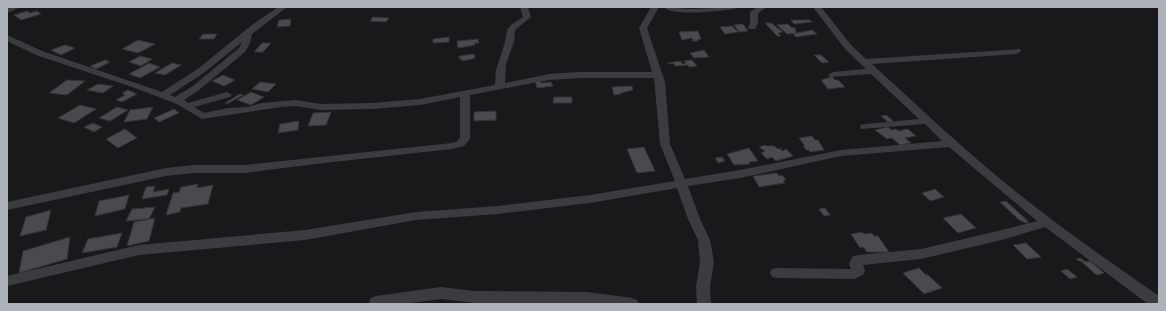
<svg xmlns="http://www.w3.org/2000/svg" width="1166" height="311" viewBox="0 0 1166 311" font-family="'DM Sans',sans-serif">
	<style>
		.building { fill: #494a4e; stroke: #343437 }
		.lines { fill: none; stroke-linecap: round; stroke-linejoin: round }
		.minor { fill: #3b3c40; fill-rule: evenodd }
	</style>
	<rect width="100%" height="100%" fill="#19191b"/>
	<!-- building -->
	<path class="building" d="M27,11L30,13L37,11L41,14L21,20L14,15Z
		M373,17L389,18L386,22L370,21Z
		M291,19L290,26L277,27L279,20Z
		M791,20H810L812,22L794,24Z
		M765,23H771L783,32L778,33L781,36H777Z
		M743,24L748,31L739,32L734,25Z
		M788,24L792,28L794,27L797,33L787,34L777,25Z
		M732,26L738,32L725,34L720,27Z
		M812,30L817,34L796,37L793,34Z
		M698,31L701,39L697,40L698,41H693L692,38L682,40L679,32Z
		M203,34H217L214,39H199Z
		M449,37V42L433,43V39Z
		M478,39L479,43H475V45L458,48L457,41Z
		M138,40L155,44L138,53L122,49Z
		M262,43H271L263,52H254Z
		M65,45L75,48L61,55L51,50Z
		M704,50L709,57L694,58L690,53Z
		M474,54L475,58L472,59L462,61V59H459V56Z
		M814,55H821L829,62L822,63Z
		M140,56L152,59L141,66L129,62Z
		M105,60L110,62L96,69L90,66Z
		M692,60L697,66L689,67L688,65L675,66L674,64L667,63L681,61L682,64L686,63L684,61Z
		M149,63L160,67L140,78L129,74Z
		M172,63L181,65L165,75L155,73Z
		M223,75L235,80L224,86L212,81Z
		M832,77L835,80H838L845,87L828,89L821,80Z
		M67,80L85,81L67,95L49,93Z
		M535,80H539L541,83L551,82L553,86L537,88Z
		M260,82L276,84L268,92L252,89Z
		M98,84L113,86L103,93L87,90Z
		M632,86L633,90L621,93V94L614,95L612,87Z
		M128,90L137,94L122,102L116,100L125,95L122,93Z
		M251,92L264,97L251,105L237,100Z
		M240,94L243,95L227,104L225,103Z
		M554,97H572V103H553Z
		M80,105L96,109L74,123L58,118Z
		M117,107L128,110L110,121L99,118Z
		M153,107L147,119L124,122L130,110Z
		M174,109L179,113L159,122L154,118Z
		M496,111V120L474,121V112Z
		M331,112L326,125L308,126L313,113Z
		M886,115L893,121L888,122L881,116Z
		M299,121L298,130L278,133L280,124Z
		M93,123L102,127L94,132L84,127Z
		M888,127L891,130L896,129L898,131L908,129L916,136L905,138L911,143L900,145L892,138L887,139L875,130Z
		M125,129L137,138L118,148L106,139Z
		M812,136L815,140H818L824,150L810,152L809,150H806L803,146H805L799,138Z
		M765,145L766,146H774L778,149L782,148L780,149L782,151L786,149L793,156L776,161L772,157L767,159L761,153L765,151L759,147Z
		M644,147L655,171L637,173L627,149Z
		M749,148L758,161L749,162L750,164L734,165L727,154Z
		M722,157L725,161L718,163L715,158Z
		M777,173L779,176L782,175L786,180L783,181L785,183L759,187L753,176Z
		M198,184L197,188L213,185L208,204L181,208L180,212L166,215L173,193L179,192L181,187Z
		M155,186L153,192L169,189L167,195L142,199L146,187Z
		M935,189L944,197L930,201L922,193Z
		M129,195L125,209L95,216L99,201Z
		M1006,201L1029,222H1026L1028,224L1019,220L1000,202Z
		M155,207L149,219L126,221L132,209Z
		M825,208L830,215L824,216L819,209Z
		M51,210L46,230L20,236L26,217Z
		M961,214L976,228L958,233L943,218Z
		M155,218L149,241L127,246L134,222Z
		M862,232L864,234L872,233L874,236H878L889,252H867L863,247L860,248L851,234Z
		M122,233L117,247L82,253L88,239Z
		M70,237L67,259L19,273L23,251Z
		M1026,243L1041,257L1027,259L1013,245Z
		M1080,258L1086,262L1090,261L1104,273L1098,275L1095,274L1081,261H1079L1076,259Z
		M919,268L926,275H928L942,288L924,294L903,273Z
		M1067,269L1077,277L1070,279L1061,271Z"/>
	<g class="lines">
		<!-- minor -->
		<path class="minor" d="M10,7H21L7,13V8Z
			M278,7H287L252,34L250,43L245,52L199,90L184,100L188,103L227,92L232,95L230,97L194,107L204,113L228,108L247,107L262,103L296,100L321,104L372,103L420,99L495,85L496,70L505,42L507,30L511,25L523,17L520,7H528L531,17L515,30L514,42L506,64L505,83L549,74L579,72H652L639,28L651,7H659L647,28L665,82L670,144L685,179L740,170L841,150L942,141L925,124L861,129L860,127L861,125L865,124L919,119L871,74L830,77L828,75L833,72L866,69L845,49L813,7H821L851,45L866,59L1020,49L1021,51L1017,54L872,64C919,107 965,151 1015,191C1061,228 1110,262 1159,296V304H1148L1045,227L1002,240L921,259L863,265L865,271L863,275L854,279L777,278L772,277L770,273L772,269L777,268L851,269L849,264L853,256L858,255L921,249L1002,230L1037,221L949,147L841,156L740,178L688,186L700,219L710,240L714,262L710,287L711,304H697L696,287L700,262L698,240L688,219L677,188L590,203L498,214L416,220L305,240L139,255L7,286V276L139,245L305,230L416,212L498,206L590,195L675,181L660,144L654,78H579L549,80L470,95V139L464,146L452,149L315,164L245,173H194L166,176L7,210V202L166,168L194,165H245L452,143L456,142L460,138V97L420,105L372,109L321,110L296,106L281,107L202,119L177,104L135,88L36,55L7,41V35L42,51L162,92L199,68L252,25ZM242,42L239,48L193,86L175,97L170,95L205,72Z
			M663,7L691,9L738,7L734,9C718,11 675,17 663,7Z
			M757,7H767L758,13V23L755,29H749L748,27L750,23V12Z
			M441,287L475,291L587,292L632,298L637,300L639,304L475,303L441,299L402,304H370L369,302L371,298L376,296Z"/>
	</g>
	<!-- border -->
	<rect width="1166" height="311" fill="none" stroke="#adb1ba" stroke-width="16"/>
</svg>
